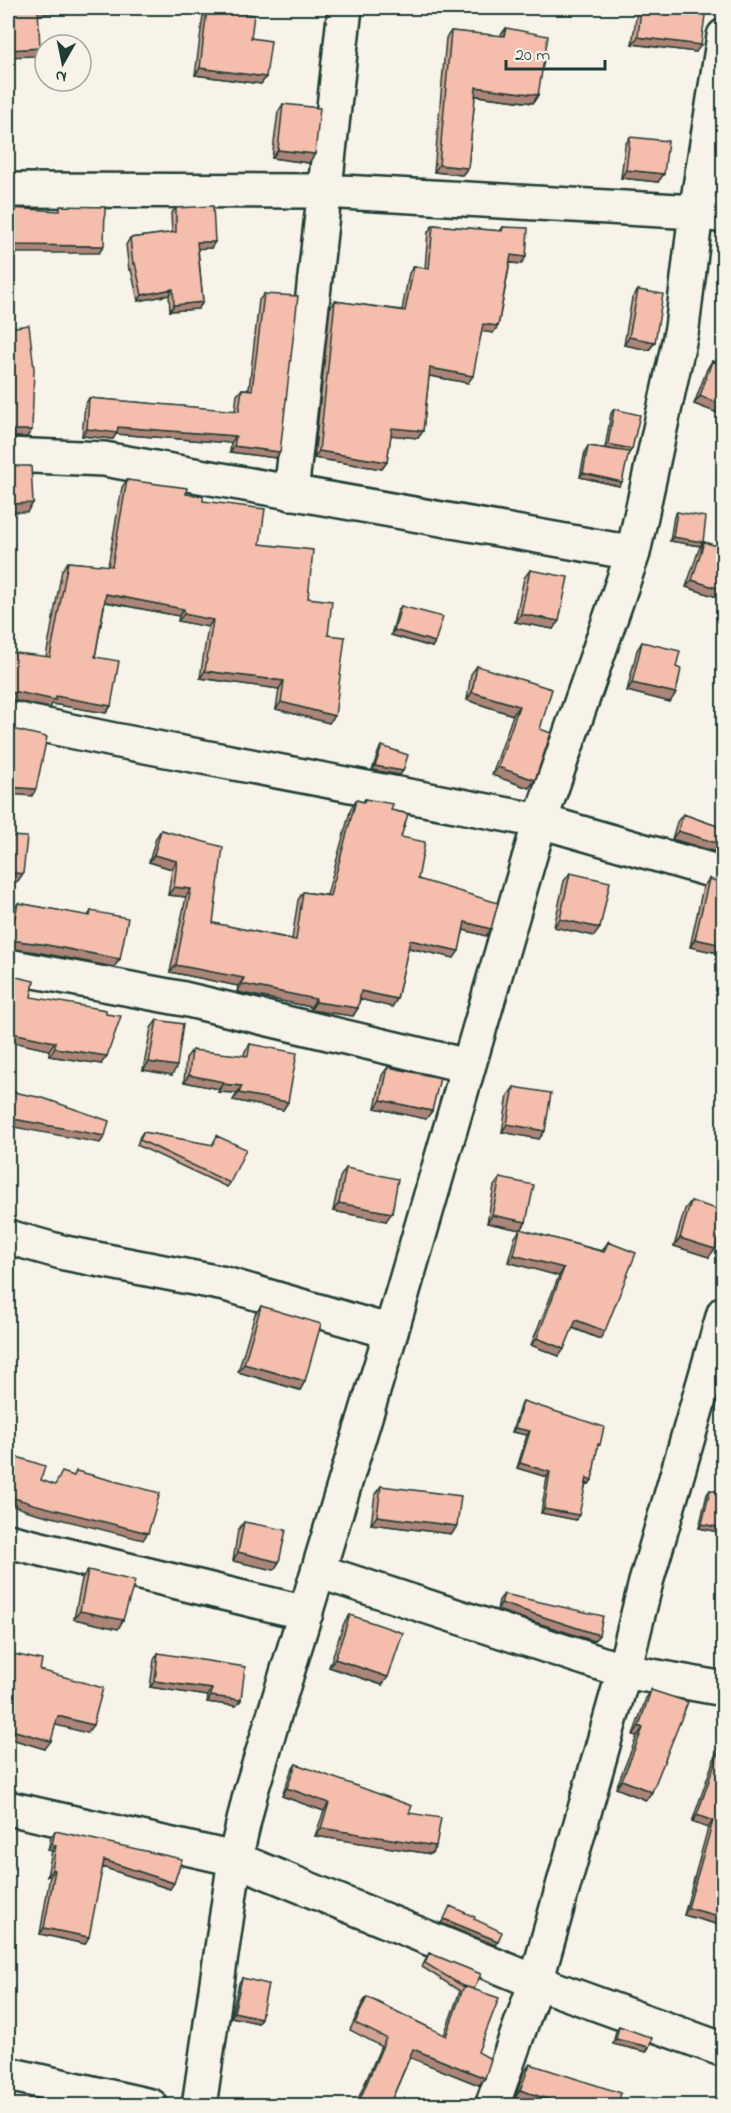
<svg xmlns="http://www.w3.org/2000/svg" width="731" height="2113" viewBox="0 0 731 2113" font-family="'Indie Flower',sans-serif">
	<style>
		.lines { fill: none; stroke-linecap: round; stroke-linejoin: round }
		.street-casing { stroke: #1f3d34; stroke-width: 38 }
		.street { stroke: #f7f3e8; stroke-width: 33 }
		.wall { fill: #d3a393; stroke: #1f3d34; stroke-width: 1.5 }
		.shaded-wall { fill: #ac8478; stroke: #1f3d34; stroke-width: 1.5 }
		.building { fill: #f5bdab; stroke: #1f3d34; stroke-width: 1.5 }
	</style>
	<rect width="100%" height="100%" fill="#f7f3e8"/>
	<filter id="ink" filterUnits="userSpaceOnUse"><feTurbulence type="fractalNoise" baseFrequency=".0167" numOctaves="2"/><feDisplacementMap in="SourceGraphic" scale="12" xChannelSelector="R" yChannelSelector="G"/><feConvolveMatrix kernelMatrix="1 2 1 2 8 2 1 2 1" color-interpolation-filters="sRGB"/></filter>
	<g filter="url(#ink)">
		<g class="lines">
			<!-- street casing -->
			<g class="street-casing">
				<path id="street" d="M8,190L324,191L696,212L724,216
					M8,455L104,459L633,553
					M291,493L345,8
					M8,718L114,740L540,821L724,874
					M8,966L184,999L468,1066
					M8,1237L65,1253L225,1284L391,1332
					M8,1541L306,1613
					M318,1571L624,1671L724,1689
					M8,1808L235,1859L536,1982L724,2050
					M8,2074L151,2106
					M199,2106L235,1859L251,1791L391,1332L540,821L633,553L682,328L696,212L724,36
					M492,2106L536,1982L624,1671L646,1582L724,1313"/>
			</g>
			<!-- street -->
			<use href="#street" class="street"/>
		</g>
		<!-- wall -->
		<path class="wall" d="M608,8H706L696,52L632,44L637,11Z
			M207,9L251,38L266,77L261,84L195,75L203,16Z
			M506,28L538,95L533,103L475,96L468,168L462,175L434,172L446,38L451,31L500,36Z
			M283,104L309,163L272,158L278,112Z
			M630,137L658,182L621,178L625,145Z
			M176,208L211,248H198L203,302L198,309L170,311L169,295L138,301L131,269L129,270L126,245L130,238L172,233L171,214Z
			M433,225L500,231L503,227L521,264L510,263L498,326L493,333L482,331L468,383L429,376L423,431L418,438L391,435L387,462L382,469L314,458L330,308L335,301L402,310L409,273L414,266L425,268L428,232Z
			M638,290L655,342L649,350L624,345L632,298Z
			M264,294L280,452L276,458L230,452L231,443L116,434L113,439L82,436L85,405L89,398L235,411L237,395L242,389H249L259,300Z
			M723,298V314L721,313Z
			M712,361L723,365V415L694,404L707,369Z
			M614,409L632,449L629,453H628L619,486L580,477L585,451L588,446L615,450L605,448L611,413Z
			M127,480L186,494L203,501L260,544L308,598L328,635L329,723L276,709L279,689L200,678L208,627L178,621L179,616L105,602L95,657L111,706L106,713L52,704L50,708L12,700H8V652L46,657L62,570L68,562L108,566L122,487Z
			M677,512L700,546L670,541L674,516Z
			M704,542L723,548V599L686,587L699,549Z
			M530,570L553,629L515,622L524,578Z
			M401,606L435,642L432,647L391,635L398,610Z
			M642,642L676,667L670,702L627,691L637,650Z
			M477,666L540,729L535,780L529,788L492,775L513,715L467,700L471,674Z
			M382,746L400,775L372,770L379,750Z
			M365,799L391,810L418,879L486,936L464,930L454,958L408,948L397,999L392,1007L360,999L358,1008L353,1016L310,1010L311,1007L237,992L238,986L170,972L186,897L168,895L172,869L149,862L156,838L161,830L213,923L292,939L298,900L303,892L327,895L351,808L356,800L363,802Z
			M683,814L723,828V854L672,839L677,822Z
			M570,873L600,928L594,936L554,927L564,881Z
			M709,879L718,953L690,947L703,887Z
			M18,903L88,916L91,911L120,959L114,967L36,952L8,948V932L12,911Z
			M8,975L31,997L101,1064L49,1056V1050L8,1041Z
			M157,1020L172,1075L143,1070L151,1028Z
			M250,1044L288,1102L283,1110L233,1100L237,1093L218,1092L219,1089L184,1082L186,1058L192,1050L244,1056L245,1051Z
			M388,1067L432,1111L426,1119L375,1108L382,1075Z
			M514,1087L545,1131L539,1139L502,1132L508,1095Z
			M143,1132L212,1145L217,1136L230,1183L227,1187L137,1145L140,1136Z
			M346,1168L386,1221L333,1211L340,1177Z
			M500,1178L526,1222L521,1230L602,1251L608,1242L600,1339L572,1328L559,1356L531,1345L559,1276L508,1262L515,1237L520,1230L487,1223L494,1186Z
			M691,1201L709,1257L674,1246L685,1209Z
			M261,1306L305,1381L300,1390L238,1372L255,1314Z
			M523,1401L597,1448L592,1480L589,1484L586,1483L576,1520L541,1513L547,1477L517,1468L527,1435L512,1432L520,1406Z
			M381,1486L452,1534L371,1524L375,1494Z
			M710,1490L723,1493V1533L699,1528L707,1494Z
			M244,1522L279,1562L274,1570L233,1561L238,1530Z
			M88,1570L123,1620L118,1629L74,1619L82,1579Z
			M504,1594L599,1635L594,1641L497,1610L499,1600Z
			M350,1615L382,1685L329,1667L344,1623Z
			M8,1653L40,1670L87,1733L55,1724L45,1749L8,1738Z
			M158,1653L241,1700L236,1706L207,1702L208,1696L150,1687L154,1660Z
			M651,1690L652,1792L646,1800L616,1788L637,1736L633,1735L646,1698Z
			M723,1733V1926L684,1915L708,1828L692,1822Z
			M296,1764L409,1813L436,1846L431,1854L315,1836L324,1811L282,1796L291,1771Z
			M55,1831L170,1889L102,1867L85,1944L40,1934L50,1876H47L52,1851L48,1850L51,1837Z
			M429,1953L474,1989L478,2052L485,2078L479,2085L410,2057L389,2106H355L381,2046L350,2030L362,2004L367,1997L444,2035L460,1991L422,1967Z
			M242,1978L258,2023L231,2017L239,1983Z
			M619,2026L649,2047L646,2052L613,2044L616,2031Z
			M530,2064L617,2106H537L515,2098L524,2072Z"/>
		<!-- shaded-wall -->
		<path class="shaded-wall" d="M38,8H92L90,11L33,15Z
			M608,8H639L637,11Z
			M638,37L701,45L696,52L632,44Z
			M40,48L35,56L8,57V50Z
			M200,68L266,77L261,84L195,75Z
			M476,87L538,95L533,103L471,95Z
			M278,150L315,154L309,163L272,158Z
			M439,165L468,168L462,175L434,172Z
			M626,170L664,174L658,182L621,178Z
			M197,242H215L211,248L193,249Z
			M8,245L104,246L99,253H8Z
			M511,255L526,257L521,264L506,262Z
			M173,289L169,295L138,301L142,295Z
			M203,302L198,309L170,311L174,305Z
			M483,324L498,326L493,333L478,331Z
			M629,337L655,342L649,350L624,345Z
			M430,368L473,376L468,383L425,375Z
			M700,396L723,405V415L694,404Z
			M118,427L236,436L231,443L116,434L113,439L82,436L87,429Z
			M392,428L423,431L418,438L387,435Z
			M13,430H32L27,437H8V431Z
			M608,444L632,449L629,453L605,448Z
			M234,446L280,452L276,458L230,452Z
			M319,451L387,462L382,469L314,458Z
			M583,473L622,482L619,486L580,477Z
			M33,503L27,512H8V504Z
			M673,537L703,542L700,546L670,541Z
			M692,580L723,590V599L686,587Z
			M106,594L184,609L179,616L101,601Z
			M184,614L213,620L208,627L178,621Z
			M521,614L559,621L553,629L515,622Z
			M394,630L435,642L432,647L391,635Z
			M205,671L284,681L279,689L200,678Z
			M632,683L676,693L670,702L627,691Z
			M17,692L56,696L111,706L106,713L52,704L50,708L12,700H8V694Z
			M472,692L519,706L513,715L467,700Z
			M281,702L335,716L329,723L276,709Z
			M375,766L403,771L400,775L372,770Z
			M498,767L535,780L529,788L492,775Z
			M8,787L36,789L32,796L8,794Z
			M678,831L723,845V854L672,839Z
			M154,855L177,861L172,869L149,862Z
			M8,872L23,874L17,882L8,881Z
			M174,887L191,889L186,897L168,895Z
			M560,919L600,928L594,936L554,927Z
			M465,922L491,929L486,936L460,929Z
			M695,939L723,945L718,953L690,947Z
			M10,940L42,944L120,959L114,967L36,952L8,948V943Z
			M410,940L459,951L454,958L405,947Z
			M176,965L244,978L238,986L170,972Z
			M242,984L316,999L311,1007L237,992Z
			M361,991L397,999L392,1007L355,998Z
			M316,1002L358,1008L353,1016L310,1010Z
			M8,1032L55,1042L49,1050L8,1041Z
			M55,1048L107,1056L101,1064L49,1056Z
			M149,1062L177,1066L172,1075L143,1070Z
			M189,1075L224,1082L219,1089L184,1082Z
			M223,1084L242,1086L237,1093L218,1092Z
			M239,1093L288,1102L283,1110L233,1100Z
			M381,1100L432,1111L426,1119L375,1108Z
			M8,1118L105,1136L100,1143L8,1126Z
			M507,1124L545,1131L539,1139L502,1132Z
			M339,1203L392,1213L386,1221L333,1211Z
			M492,1215L526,1222L521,1230L487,1223Z
			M680,1238L715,1249L709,1257L674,1246Z
			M514,1255L564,1268L559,1276L508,1262Z
			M576,1320L605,1331L600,1339L571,1327Z
			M537,1338L564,1349L559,1356L531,1345Z
			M244,1364L305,1381L300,1390L238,1372Z
			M515,1428L530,1431L527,1435L512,1432Z
			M520,1463L550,1472L547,1477L517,1468Z
			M587,1478L592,1480L589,1484L584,1482Z
			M8,1496L148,1533L143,1540L28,1511L8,1504Z
			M544,1509L579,1515L576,1520L541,1513Z
			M377,1516L457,1526L452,1534L371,1524Z
			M702,1524L723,1528V1533L699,1528Z
			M238,1552L279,1562L274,1570L233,1561Z
			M501,1603L599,1635L594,1641L497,1610Z
			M80,1611L123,1620L118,1629L74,1619Z
			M335,1659L388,1677L382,1685L329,1667Z
			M155,1681L212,1689L208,1696L150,1687Z
			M8,1690L13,1691L8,1699Z
			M211,1696L241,1700L236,1706L207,1702Z
			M58,1716L93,1725L87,1733L52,1724Z
			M639,1726L643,1728L637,1736L633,1735Z
			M8,1729L51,1741L45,1749L8,1738Z
			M622,1780L652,1792L646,1800L616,1788Z
			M287,1788L329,1803L324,1811L282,1796Z
			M697,1815L713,1821L708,1828L692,1822Z
			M321,1828L436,1846L431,1854L315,1836Z
			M52,1844L56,1845L52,1851L48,1850Z
			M104,1860L174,1883L170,1889L99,1866Z
			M52,1870H55L50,1876H47Z
			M688,1908L723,1917V1926L684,1915Z
			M444,1919L498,1941L495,1945L441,1923Z
			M44,1928L89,1937L85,1944L40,1934Z
			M234,2012L261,2018L258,2023L231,2017Z
			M616,2039L649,2047L646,2052L613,2044Z
			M413,2049L485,2078L479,2085L408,2057Z
			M520,2090L569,2106H537L515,2098Z"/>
		<!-- building -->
		<path class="building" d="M8,8H42H38L40,48L8,50Z
			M641,8H706L701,45L638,37Z
			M207,9L254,15L251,38L271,41L266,77L200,68Z
			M506,28L548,36L538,95L476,87L468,168L439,165L451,31L504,36Z
			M283,104L320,108L315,154L278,150Z
			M630,137L668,141L664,174L626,170Z
			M60,206L105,207L104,246L8,245V208L60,211Z
			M213,206L215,242H197L203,302L174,305L173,289L142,295L135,263L133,264L130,238L176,232V208Z
			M433,225L502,231L503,227L528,228L526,257L511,255L498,326L483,324L473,376L430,368L423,431L392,428L387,462L319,451L335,301L405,311L414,266L429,269Z
			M638,290L663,294L655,342L629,337Z
			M264,294L298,296L280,452L234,446L236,436L118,427L117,433L87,429L89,398L239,411L242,389L252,390Z
			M29,325L34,369L32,430H13L8,431V328Z
			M712,361L723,365V405L700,396Z
			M614,409L640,415L632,449L608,444Z
			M588,446L629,452L622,482L583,473Z
			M8,464L13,466H31L33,503L8,504Z
			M127,480L187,488L186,494L203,496V501L265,509L260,544L313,550L308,598L332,601L328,635L345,637L335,716L281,702L284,681L205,671L213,620L184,614V609L106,594L95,657L119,661L111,706L56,696L55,700L17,692L8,694V652L50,657L68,562L112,566Z
			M677,512L706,517L703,542L673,537Z
			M704,542L723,548V590L692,580Z
			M530,570L568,577L559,621L521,614Z
			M401,606L443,617L435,642L394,630Z
			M642,642L680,651L676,667L681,669L676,693L632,683Z
			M477,666L552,689L540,729L551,733L535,780L498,767L519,706L472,692Z
			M8,728L47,737L36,789L8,787Z
			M382,746L408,755L403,771L375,766Z
			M365,799L393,804L391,810L408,814L401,837L425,842L418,879L498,903L491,929L465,922L459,951L410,940L397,999L361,991L358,1008L316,1002V999L242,984L244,978L176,965L191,889L174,887L177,861L154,855L161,830L223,847L213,923L296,940L303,892L330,896L356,800L364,802Z
			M683,814L723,828V845L678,831Z
			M8,836L27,837L23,874L8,872Z
			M570,873L610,882L600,928L560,919Z
			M709,879L723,883V945L695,939Z
			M18,903L90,916L91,911L128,918L120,959L42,944L10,940Z
			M8,975L34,981L31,997L106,1010V1014L121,1016L107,1056L55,1048V1042L8,1032Z
			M157,1020L183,1024L177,1066L149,1062Z
			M250,1044L297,1053L288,1102L239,1093L242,1086L223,1084L224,1082L189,1075L192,1050L248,1056Z
			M388,1067L440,1078L432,1111L381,1100Z
			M514,1087L551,1093L545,1131L507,1124Z
			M8,1091L43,1098L109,1121L105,1136L8,1118Z
			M143,1132L213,1145L217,1136L246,1149L230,1183L140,1140Z
			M346,1168L398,1179L392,1213L339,1203Z
			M500,1178L534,1185L526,1222L492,1215Z
			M691,1201L723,1211V1223L715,1249L680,1238Z
			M520,1229L604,1252L608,1242L636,1253L605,1331L576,1320L564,1349L537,1338L564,1268L514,1255Z
			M261,1306L321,1324L305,1381L244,1364Z
			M523,1401L604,1427L600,1445L598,1444L592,1480L587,1478L579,1515L544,1509L550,1472L520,1463L530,1431L515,1428Z
			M8,1454L45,1466L41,1480L55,1485L62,1472L74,1476L76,1471L160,1493L148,1533L33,1504L8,1496Z
			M381,1486L461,1496L457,1526L377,1516Z
			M710,1490L723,1493V1528L702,1524Z
			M244,1522L286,1530L279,1562L238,1552Z
			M88,1570L135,1581L123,1620L80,1611Z
			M504,1594L603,1616L599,1635L501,1603Z
			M350,1615L403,1633L388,1677L335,1659Z
			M8,1653L42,1660L40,1670L103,1688L93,1725L58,1716L51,1741L8,1729V1722L13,1691L8,1690Z
			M158,1653L245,1667L241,1700L211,1696L212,1689L155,1681Z
			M651,1690L688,1702L652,1792L622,1780L643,1728L639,1726Z
			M723,1740V1917L688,1908L713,1821L697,1815Z
			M296,1764L412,1806L409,1813L441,1818L436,1846L321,1828L329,1803L287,1788Z
			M55,1831L182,1859L174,1883L104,1860L89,1937L44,1928L55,1870H52L56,1845L52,1844Z
			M450,1906L475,1917L474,1919L502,1932L498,1941L444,1919Z
			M429,1953L481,1974L474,1989L464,1986V1987L425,1963Z
			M242,1978L268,1984L261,2018L234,2012Z
			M464,1986L499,1998L478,2052L491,2059L485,2078L413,2049L389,2106H357L386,2038L355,2023L367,1997L446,2036Z
			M619,2026L652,2038L649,2047L616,2039Z
			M530,2064L621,2093L617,2106H569L520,2090Z"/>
	</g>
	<!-- margin -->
	<rect width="731" height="2113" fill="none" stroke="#f7f3e8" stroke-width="30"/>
	<rect x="15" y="15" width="701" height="2083" fill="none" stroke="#1f3d34" stroke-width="2" filter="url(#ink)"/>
	<!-- north arrow -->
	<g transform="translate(63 63) rotate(189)"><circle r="28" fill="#f7f3e8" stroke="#a1aaa0" stroke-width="1.5"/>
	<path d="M0-4.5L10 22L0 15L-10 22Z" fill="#1f3d34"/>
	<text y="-9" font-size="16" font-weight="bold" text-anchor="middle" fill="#1f3d34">N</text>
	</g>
	<!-- scale -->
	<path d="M506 60v9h99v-9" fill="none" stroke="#1f3d34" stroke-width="3"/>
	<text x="515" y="60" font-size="18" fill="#1f3d34" stroke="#f7f3e8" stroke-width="4.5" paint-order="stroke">20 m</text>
</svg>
